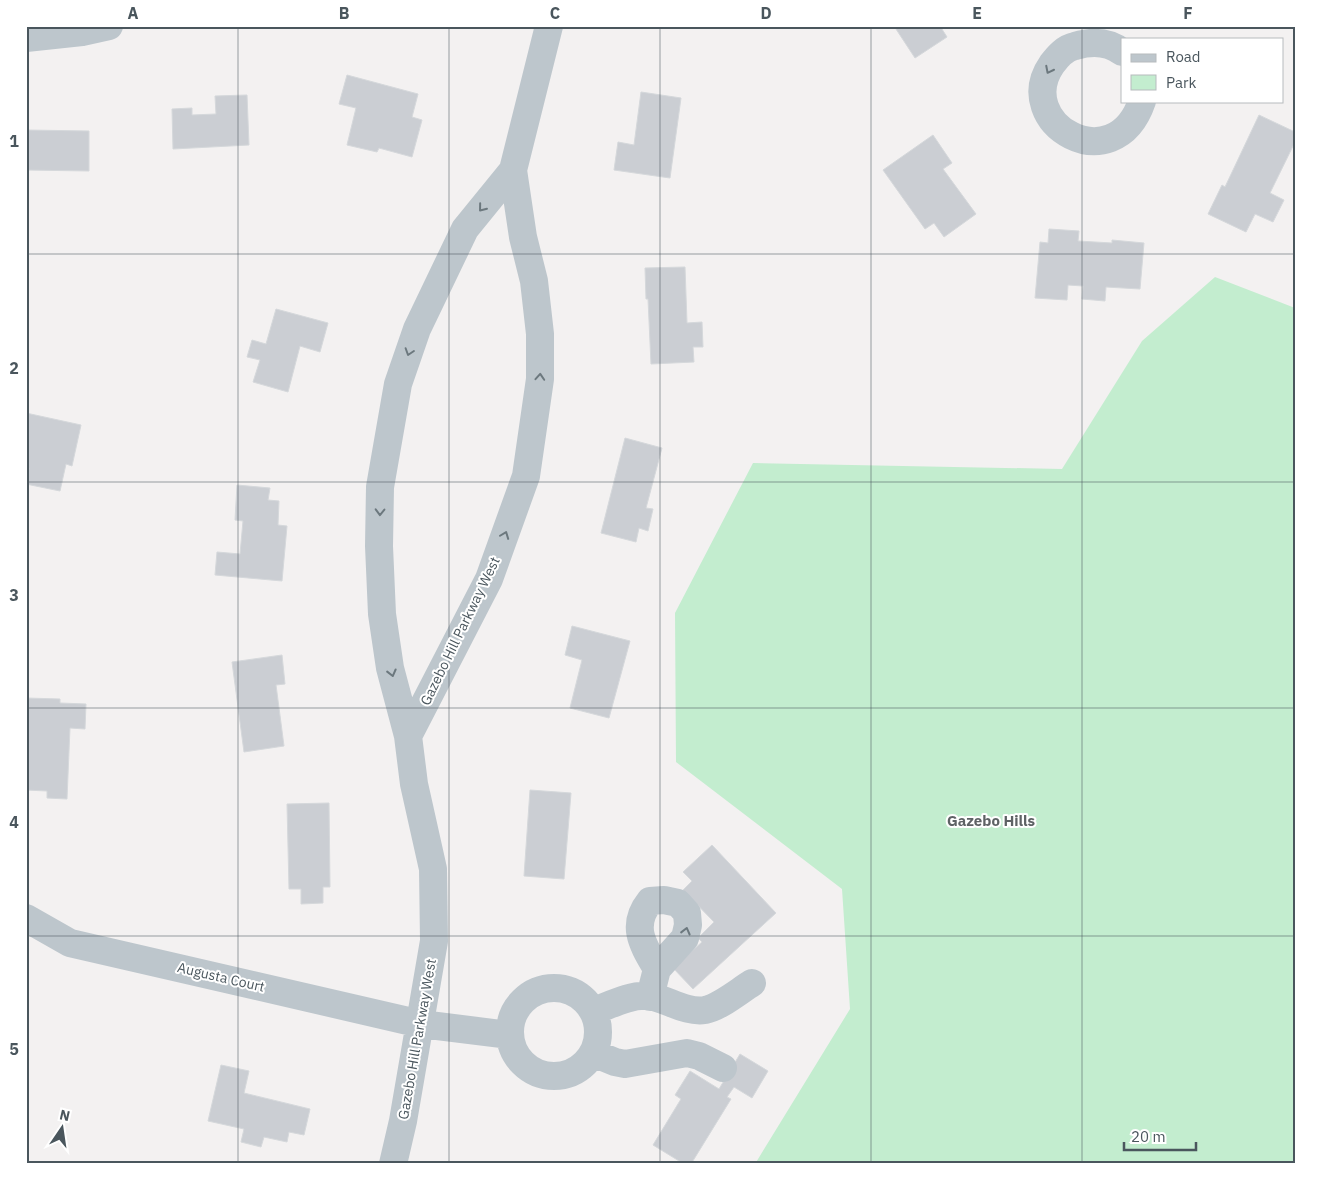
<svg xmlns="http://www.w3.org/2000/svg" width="1321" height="1190" viewBox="0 0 1321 1190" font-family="'IBM Plex Sans',sans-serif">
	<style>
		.green { fill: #c3edcf }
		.building { fill: #cbced3; stroke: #d5d8db }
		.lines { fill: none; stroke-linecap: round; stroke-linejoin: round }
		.minor { stroke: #bdc6cc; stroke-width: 28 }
		.oneway { stroke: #6c787e }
		.grid { fill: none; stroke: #4a565d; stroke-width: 1; stroke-opacity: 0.55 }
		.labels { text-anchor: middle; stroke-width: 4; stroke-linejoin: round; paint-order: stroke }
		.street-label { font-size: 14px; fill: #4a565d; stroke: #fff }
		.neighbourhood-label { font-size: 15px; font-weight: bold; fill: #5e6265; stroke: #fff }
		.neatline { fill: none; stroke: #4a565d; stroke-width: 2 }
		.grid-label { font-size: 16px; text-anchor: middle; font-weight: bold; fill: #4a565d }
	</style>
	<rect width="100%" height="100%" fill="#f3f1f1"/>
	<!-- green -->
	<path class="green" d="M1215,277L1295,308V1164H755L850,1009L842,889L676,762L675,613L753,463L1062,469L1142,341Z"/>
	<!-- building -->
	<path class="building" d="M894,26H940L947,37L915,58Z
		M347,75L418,94L412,117L422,120L412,157L379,148L377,152L347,145L356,108L339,104Z
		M641,92L681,98L670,178L614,170L618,142L634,145Z
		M247,95L249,145L173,149L172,109L192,108V115L216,114L215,96Z
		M1259,115L1295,132V142L1270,193L1284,200L1273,222L1255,214L1246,232L1208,214L1222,185L1225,187Z
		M26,130L89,131V171L26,170Z
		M933,135L952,163L943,169L976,214L944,237L934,223L925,229L883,170Z
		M1049,229L1079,231L1078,241L1112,243V240L1144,243L1140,289L1106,287L1105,301L1082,299L1083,286L1068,285L1067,300L1035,298L1040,242L1048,243Z
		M685,267L687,323L702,322L703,347H693L694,362L651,364L648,299H646L645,268Z
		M276,309L328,323L320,352L300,346L288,392L253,382L260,360L247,357L252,340L266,344Z
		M26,413L81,425L72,466L66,464L60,491L26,484L29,468L26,467Z
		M625,438L662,448L646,508L653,509L648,531L639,528L636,542L601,533Z
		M237,485L270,488L268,500L279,501L278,525L287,526L282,581L215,575L217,552L240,554L243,521L235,520Z
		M572,626L630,641L609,718L570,708L582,660L565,655Z
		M282,655L285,684L276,685L284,746L244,752L232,662Z
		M26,698L60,699V703L86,704L85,729L70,728L67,799L47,798V791L26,790Z
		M530,790L571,793L564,879L524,876Z
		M329,803L330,887H323V903L301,904V889H289L287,804Z
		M712,845L776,913L693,989L673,968L702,942L698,938L714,922L683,890L692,881L683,872Z
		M740,1054L768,1071L752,1098L734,1087L727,1097L731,1099L691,1164H684L653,1145L681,1099L675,1095L690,1071L719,1089Z
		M221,1065L249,1071L244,1093L310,1109L304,1135L289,1132L287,1142L264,1137L261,1147L241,1142L244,1129L208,1121Z"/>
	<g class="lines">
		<!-- minor -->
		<path class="minor" d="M26,38L82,32L109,26
			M1122,52C1108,41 1092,41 1075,46C1065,48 1058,56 1052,64C1011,123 1114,183 1142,101
			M408,736L489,579L526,476L540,379V334L534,281L523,237L513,170L549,26
			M26,918L70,943L421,1024L510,1035
			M510 1032a44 44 0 1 1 88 0a44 44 0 1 1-88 0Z
			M650,997L657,969L685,938L688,925L687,913L678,903L664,900L650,901C630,926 643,945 657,969
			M594,1011C610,1005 631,994 649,996C667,999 686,1013 705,1010C720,1007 739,991 752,983
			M593,1053L615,1062L625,1064L687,1053L699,1056L723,1068
			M393,1164L403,1121L434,941L433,869L414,784L408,736L390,668L382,614L379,546L380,487L398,384L417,329L465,229L513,170"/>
	</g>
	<!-- one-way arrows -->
	<defs><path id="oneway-chevron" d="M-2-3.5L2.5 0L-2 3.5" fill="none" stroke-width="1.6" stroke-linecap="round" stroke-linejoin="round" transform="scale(1.25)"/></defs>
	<g class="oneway">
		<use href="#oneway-chevron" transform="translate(1049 70) rotate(117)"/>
		<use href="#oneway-chevron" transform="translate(482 208) rotate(129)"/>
		<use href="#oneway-chevron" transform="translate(409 352) rotate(108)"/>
		<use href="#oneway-chevron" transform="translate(540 377) rotate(-86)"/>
		<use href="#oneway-chevron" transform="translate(380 512) rotate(91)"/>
		<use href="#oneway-chevron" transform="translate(505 535) rotate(-69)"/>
		<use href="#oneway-chevron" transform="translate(392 673) rotate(76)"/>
		<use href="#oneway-chevron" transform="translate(686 931) rotate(-76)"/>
	</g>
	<!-- grid -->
	<path class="grid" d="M238,26V1164M449,26V1164M660,26V1164M871,26V1164M1082,26V1164M26,254H1295M26,482H1295M26,708H1295M26,936H1295"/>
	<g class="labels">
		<!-- street labels -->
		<g class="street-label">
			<text transform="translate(460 631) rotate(-64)" y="5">Gazebo Hill Parkway West</text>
			<text transform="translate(221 977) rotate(13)" y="5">Augusta Court</text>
			<text transform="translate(417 1039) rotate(-80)" y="5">Gazebo Hill Parkway West</text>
		</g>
		<!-- neighbourhood labels -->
		<g class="neighbourhood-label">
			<text x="991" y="826">Gazebo Hills</text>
		</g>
	</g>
	<!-- border -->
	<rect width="1321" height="1190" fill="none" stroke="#ffffff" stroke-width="55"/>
	<!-- legend -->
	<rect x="1121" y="38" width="162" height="65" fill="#ffffff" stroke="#b7bbbe"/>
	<rect x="1131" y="54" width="25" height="8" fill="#bdc6cc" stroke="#b7bbbe"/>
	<text x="1166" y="62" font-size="15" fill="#4a565d">Road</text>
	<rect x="1131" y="75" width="25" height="15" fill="#c3edcf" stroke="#b7bbbe"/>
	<text x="1166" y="88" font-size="15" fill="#4a565d">Park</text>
	<!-- north arrow -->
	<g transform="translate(62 1128) rotate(13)" stroke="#ffffff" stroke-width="4" paint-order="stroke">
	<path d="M0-4L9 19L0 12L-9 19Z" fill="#4a565d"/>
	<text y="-8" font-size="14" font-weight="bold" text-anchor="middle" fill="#4a565d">N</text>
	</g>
	<!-- scale -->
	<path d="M1124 1142v8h72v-8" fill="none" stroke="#4a565d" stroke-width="2.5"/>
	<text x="1131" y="1142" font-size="15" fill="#4a565d" stroke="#ffffff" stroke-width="4" paint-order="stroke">20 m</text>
	<rect x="28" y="28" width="1266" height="1134" class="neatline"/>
	<g class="grid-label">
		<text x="133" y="19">A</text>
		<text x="344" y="19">B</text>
		<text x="555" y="19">C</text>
		<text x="766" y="19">D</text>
		<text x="977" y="19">E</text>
		<text x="1188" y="19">F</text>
		<text x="14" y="147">1</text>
		<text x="14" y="374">2</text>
		<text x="14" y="601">3</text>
		<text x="14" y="828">4</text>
		<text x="14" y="1055">5</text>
	</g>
</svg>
